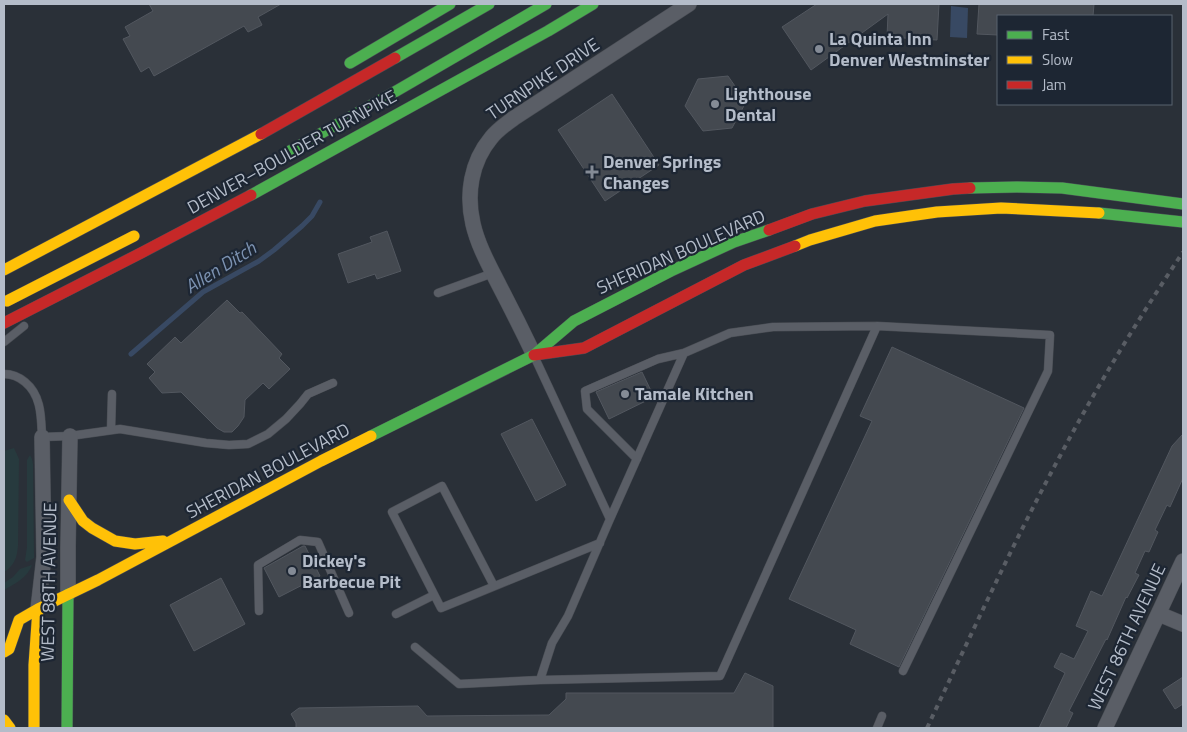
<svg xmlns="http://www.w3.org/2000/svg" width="1187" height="732" viewBox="0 0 1187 732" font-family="'Titillium Web',sans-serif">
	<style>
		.green { fill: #273a3e }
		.water { fill: #384963 }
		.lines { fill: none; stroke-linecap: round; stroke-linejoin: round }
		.stream { stroke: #384963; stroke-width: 5 }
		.building { fill: #444950; stroke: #52575f }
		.lane-casing { stroke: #484c53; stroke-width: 9 }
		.street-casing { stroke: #484c53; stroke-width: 16 }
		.fast-casing { stroke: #484c55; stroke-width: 12 }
		.slow-casing { stroke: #484c55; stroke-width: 12 }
		.jam-casing { stroke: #484c55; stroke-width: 12 }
		.lane { stroke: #5a5e66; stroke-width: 8 }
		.street { stroke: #5a5e66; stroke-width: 15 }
		.fast { stroke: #4caf50; stroke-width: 11 }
		.slow { stroke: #ffc107; stroke-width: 11 }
		.jam { stroke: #c62828; stroke-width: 11 }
		.rail { stroke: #595d64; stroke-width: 4; stroke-dasharray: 5 5; stroke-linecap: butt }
		.poi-dot { fill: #848b96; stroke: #1d2633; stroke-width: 2 }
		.labels { text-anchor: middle; stroke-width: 4.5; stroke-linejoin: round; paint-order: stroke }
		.poi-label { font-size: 18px; font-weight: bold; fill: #b4bcc9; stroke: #1d2633; text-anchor: start }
		.street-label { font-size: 18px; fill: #b4bcc9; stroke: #1d2633 }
		.water-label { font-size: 19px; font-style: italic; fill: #7c92b1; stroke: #1d2633 }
	</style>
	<rect width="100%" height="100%" fill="#2a3038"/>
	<!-- green -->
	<path class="green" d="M14,448L19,459L18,546C17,558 14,566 4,572V451Z
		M30,455L32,459L33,464L34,554V558L27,562L25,560L27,547V460Z
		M32,565C27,578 16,583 4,590V583L13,577L20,569Z"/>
	<!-- water -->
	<path class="water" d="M951,6L968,8L967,38L950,37Z"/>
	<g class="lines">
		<!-- stream -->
		<path class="stream" d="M131,354L203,292L259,261L274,250L302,226L312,216L320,202"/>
	</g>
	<!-- building -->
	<path class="building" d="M149,4H281L258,17L262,25L248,32L244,26L154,76L149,67L141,72L123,39L130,36L125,27L153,11Z
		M817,4H939L937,40L887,37L888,14L811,70L782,27Z
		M979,4H1094L1093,16H998V35L977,34Z
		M728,76L746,102L732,128L703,131L685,106L698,79Z
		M612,94L659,165L605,201L558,130Z
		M387,231L401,271L377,279L375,274L348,283L338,254L372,242L370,237Z
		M227,300L240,313L242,312L282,354L279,358L290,369L269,389L263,383L245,400L244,417L238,426L232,432H224L217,428L181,392L162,393L149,378L155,372L147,364L175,337L181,343Z
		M892,347L1024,408L899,667L850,644L856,630L789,599L872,421L860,416Z
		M642,372L654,397L609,419L596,392Z
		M532,419L566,485L536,501L501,434Z
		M1183,434V478L1170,507L1167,505L1155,530L1158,532L1149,552L1145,551L1135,573L1139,575L1127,598L1126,597L1107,640L1106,639L1069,711L1073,713L1066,728H1039L1065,673L1054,667L1061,653L1074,659L1088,631L1076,626L1091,591L1102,596L1172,446Z
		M303,546H305L320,576L279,597L264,568Z
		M221,578L245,624L194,651L170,605Z
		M745,673L773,686V728H296V723L291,714L299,708L418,706L427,716L549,715L566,699V693H734Z
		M1183,677V704L1175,709L1163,690Z"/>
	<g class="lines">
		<!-- lane casing -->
		<g class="lane-casing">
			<path id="lane" d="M438,293L493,273
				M877,326L1050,335L1048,371L903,671
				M4,342L24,326
				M4,374C12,374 19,377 25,382C42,396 41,418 42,437L70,436L120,429L206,443L229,445L248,444L268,434L286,419L300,404L308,394L333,383
				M111,430L112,394
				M637,459L587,409L585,391L658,359L684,353
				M494,586L442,486L392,512L441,608L600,543
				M259,611L258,565L300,540L318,542L349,613
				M396,614L434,595
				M415,647L459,684L540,680L552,643L568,616L610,519L535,358
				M540,680L720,676L877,326L773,327L730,333L684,353L610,519
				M877,728L882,716"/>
		</g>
		<!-- street casing -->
		<g class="street-casing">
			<path id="street" d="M534,355C523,332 512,310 500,287C490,267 478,246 473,224C466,194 471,162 491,138C497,130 506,124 514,118L689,4
				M68,594V547L70,436
				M38,609L44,557L42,437
				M1159,614L1183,624
				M1105,728L1183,561"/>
		</g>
		<!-- fast casing -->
		<g class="fast-casing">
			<path id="fast" d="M395,58L489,4
				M350,63L450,4
				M288,152L398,90L546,4
				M970,188L1017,187L1062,188L1183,204
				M251,195L548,31L593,4
				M1099,213L1183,222
				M371,436L534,355L574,321L671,271L734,242L769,230
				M67,728L68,594"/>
		</g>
		<!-- slow casing -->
		<g class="slow-casing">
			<path id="slow" d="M795,246L810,240L875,221L937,212L1001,208L1099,213
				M4,270L261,134
				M7,301L134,236
				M69,500L83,521L92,528L115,541L135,544L163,541
				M4,652L9,649L19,620L38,609L98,580L321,461L371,436
				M4,720L10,728
				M34,728V665L38,609"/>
		</g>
		<!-- jam casing -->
		<g class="jam-casing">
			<path id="jam" d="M261,134L395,58
				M769,230L812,214L865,201L953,189L970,188
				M4,323L141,253L251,195
				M534,355L584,348L744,265L795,246"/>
		</g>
		<!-- lane -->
		<use href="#lane" class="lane"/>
		<!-- street -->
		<use href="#street" class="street"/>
		<!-- fast -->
		<use href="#fast" class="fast"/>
		<!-- slow -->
		<use href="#slow" class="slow"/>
		<!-- jam -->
		<use href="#jam" class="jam"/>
		<!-- rail -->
		<path class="rail" d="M927,728C970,637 1012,545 1060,456C1097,386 1139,318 1183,252"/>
	</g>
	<!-- markers -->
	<g class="poi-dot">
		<circle cx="819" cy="49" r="5"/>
		<circle cx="715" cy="104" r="5"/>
		<path d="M589.5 164.5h5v5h5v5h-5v5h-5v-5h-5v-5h5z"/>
		<circle cx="625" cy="394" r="5"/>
		<circle cx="292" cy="571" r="5"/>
	</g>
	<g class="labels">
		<!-- poi labels -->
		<g class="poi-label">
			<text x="829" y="45">La Quinta Inn<tspan x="829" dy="21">Denver Westminster</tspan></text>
			<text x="725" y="100">Lighthouse<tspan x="725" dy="21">Dental</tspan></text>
			<text x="603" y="168">Denver Springs<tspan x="603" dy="21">Changes</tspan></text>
			<text x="635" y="400">Tamale Kitchen</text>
			<text x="302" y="567">Dickey's<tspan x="302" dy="21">Barbecue Pit</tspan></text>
		</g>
		<!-- street labels -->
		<g class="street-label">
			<text transform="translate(543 79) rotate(-34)" y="6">TURNPIKE DRIVE</text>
			<text transform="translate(292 152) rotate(-29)" y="6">DENVER–BOULDER TURNPIKE</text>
			<text transform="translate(681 252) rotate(-24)" y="6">SHERIDAN BOULEVARD</text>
			<text transform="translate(268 471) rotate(-28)" y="6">SHERIDAN BOULEVARD</text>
			<text transform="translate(49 582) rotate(-89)" y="6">WEST 88TH AVENUE</text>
			<text transform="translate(1127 637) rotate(-65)" y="6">WEST 86TH AVENUE</text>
		</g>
		<!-- water labels -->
		<g class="water-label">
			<text transform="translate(220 267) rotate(-32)" y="7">Allen Ditch</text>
		</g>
	</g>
	<!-- border -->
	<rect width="1187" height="732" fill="none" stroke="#b4bcc9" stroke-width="10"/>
	<!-- legend -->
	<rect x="997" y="15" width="175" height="90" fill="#1d2633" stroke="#59626f"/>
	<rect x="1007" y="31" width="25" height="8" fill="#4caf50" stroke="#59626f"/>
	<text x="1042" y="40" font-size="15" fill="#b4bcc9">Fast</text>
	<rect x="1007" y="56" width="25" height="8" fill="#ffc107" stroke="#59626f"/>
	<text x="1042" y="65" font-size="15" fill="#b4bcc9">Slow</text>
	<rect x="1007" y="81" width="25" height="8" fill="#c62828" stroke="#59626f"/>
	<text x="1042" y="90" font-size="15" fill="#b4bcc9">Jam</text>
</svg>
